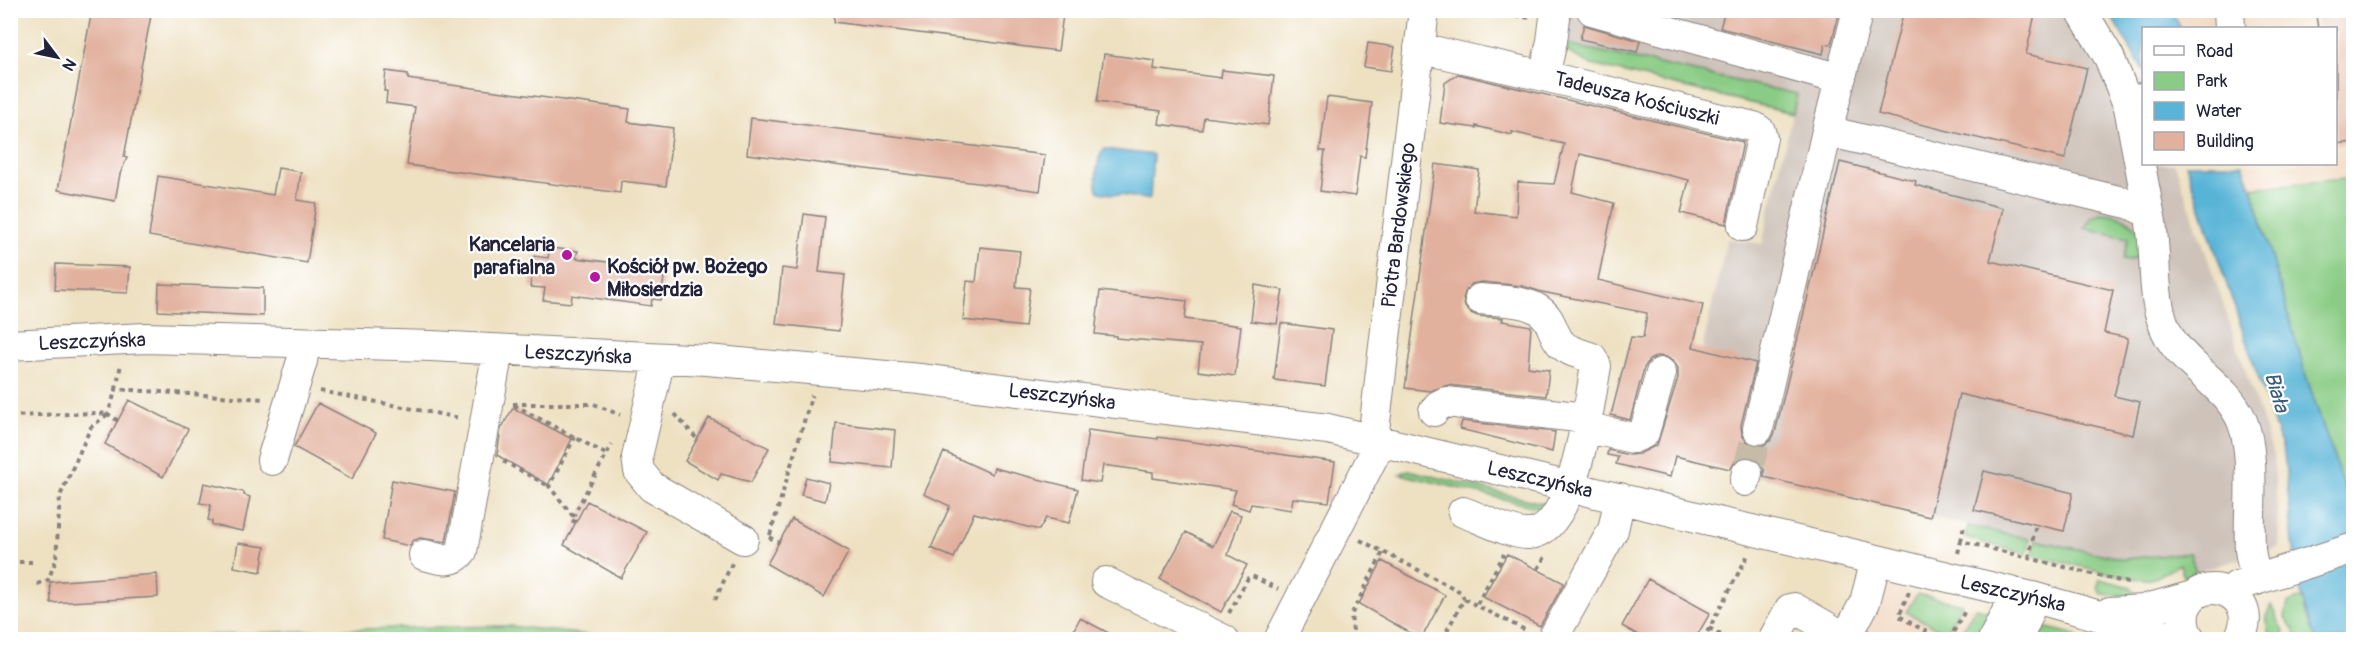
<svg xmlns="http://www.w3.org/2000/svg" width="2364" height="650" viewBox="0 0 2364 650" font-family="Pangolin,sans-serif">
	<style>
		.built { fill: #f0d6bc }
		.industrial { fill: #cec2b9 }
		.green { fill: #8acc85; stroke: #567760; stroke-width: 1.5 }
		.water { fill: #59b4d7; stroke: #3e6b89; stroke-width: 1.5 }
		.building { fill: #e2b19e }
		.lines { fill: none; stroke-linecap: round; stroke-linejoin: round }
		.minor-tunnel { stroke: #c5bba7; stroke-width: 30; stroke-dasharray: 30 15; stroke-linecap: butt }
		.minor-casing { stroke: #88827e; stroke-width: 32 }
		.path { stroke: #88827e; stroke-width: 4; stroke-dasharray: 4.5 4.5; stroke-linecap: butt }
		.minor { stroke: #fff; stroke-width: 30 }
		.poi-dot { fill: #b5179e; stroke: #fff; stroke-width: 2 }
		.labels { text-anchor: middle; stroke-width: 4.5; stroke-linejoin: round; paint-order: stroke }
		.street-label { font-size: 20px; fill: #22223b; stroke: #fff }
		.poi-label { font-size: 20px; font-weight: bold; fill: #22223b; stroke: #fff; text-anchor: end }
		.water-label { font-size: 21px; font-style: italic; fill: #385c79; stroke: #fff }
	</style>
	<rect width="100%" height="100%" fill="#fff"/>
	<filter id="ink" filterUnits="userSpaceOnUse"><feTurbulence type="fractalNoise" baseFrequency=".0167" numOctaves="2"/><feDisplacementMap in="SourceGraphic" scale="12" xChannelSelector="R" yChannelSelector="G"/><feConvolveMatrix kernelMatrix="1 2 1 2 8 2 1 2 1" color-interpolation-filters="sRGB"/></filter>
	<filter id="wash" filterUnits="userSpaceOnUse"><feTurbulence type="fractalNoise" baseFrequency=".008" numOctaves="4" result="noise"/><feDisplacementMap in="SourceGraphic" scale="24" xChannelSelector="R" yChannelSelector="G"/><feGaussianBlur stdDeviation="1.35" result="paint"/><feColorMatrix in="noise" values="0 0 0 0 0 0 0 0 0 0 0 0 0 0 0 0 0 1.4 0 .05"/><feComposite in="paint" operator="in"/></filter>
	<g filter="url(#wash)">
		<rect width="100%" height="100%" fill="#eee1c2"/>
		<!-- built -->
		<path class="built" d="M2171,11H2353V178L2252,188L2243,164H2336V28H2181Z
			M1883,585L1987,611L2016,620L2011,639L1856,640Z"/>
		<!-- industrial -->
		<path class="industrial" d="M1565,11H2100L2143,83L2144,164H2175L2222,300L2273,454L2280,547L2196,572L2190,553L2124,559L1930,517L1678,457L1727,239L1762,244L1797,94L1561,43Z"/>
		<!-- green -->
		<path class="green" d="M1561,43L1797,94L1793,113L1592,65L1569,53Z
			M2353,178V513L2305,373L2252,188Z
			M2101,213C2127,214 2148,228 2138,256L2131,260L2123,259L2128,238L2085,228L2091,218Z
			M1408,470L1549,505L1552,511L1400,474Z
			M1968,526L2030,539L2027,554L1965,538Z
			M2036,540L2124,559L2190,553L2196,572L2184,577L2180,564L2157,577L2146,580L2121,576L2032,555Z
			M2100,579L2131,587L2136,597L2102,594L2097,588Z
			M1917,594L1962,604L1946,633L1906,612Z
			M2302,598L2311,629L2317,639H2299L2285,617L2288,603Z
			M2271,605L2284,632L2281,639H2271C2266,628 2265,616 2271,605Z
			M1975,608L1987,611L1990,615L1976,639L1956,640Z
			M511,626L620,639H156C274,631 392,627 511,626Z
			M2039,626L2077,635L2075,639L2024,640Z"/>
		<!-- water -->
		<path class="water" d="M2108,11H2171L2181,28H2144L2143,70Z
			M1104,149L1153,155L1150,198L1147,199L1099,192C1094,183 1097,156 1104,149Z
			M2186,164H2243L2252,188L2305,373L2353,513V639H2317L2311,629L2302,598L2293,543L2284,453Z"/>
		<g id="blocks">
			<!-- building -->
			<path class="building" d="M92,10H152L124,157L127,158L120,174L115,201L58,190Z
				M835,10H1026L1063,15L1058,51L834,22Z
				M1725,10H1840L1831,45L1825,44L1823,54L1720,28Z
				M1904,10H2036L2026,54L2087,68L2065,159L1878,114Z
				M2315,10H2354V142L2336,144V28H2318Z
				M1584,25L1640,41L1637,52L1580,39Z
				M1368,43L1395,47L1391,71L1364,67Z
				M1104,54L1155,61L1154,69L1221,78L1222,70L1274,76L1268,125L1204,117L1202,130L1159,124L1161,111L1097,102Z
				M386,71L408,74V79L414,80L630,109L628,122L673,128L666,186L621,181L620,193L407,165L415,107L386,103L387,91H384Z
				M1458,74L1743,142L1726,224L1681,213L1689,180L1580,154L1572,192L1614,203L1598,280L1703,305L1693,347L1756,363L1741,425L1742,435L1747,442L1755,446L1764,445L1771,440L1775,433L1840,162L1916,181L1915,185L2003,208L1990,261L2113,290L2104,333L2128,338L2114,396L2140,402L2133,435L1959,394L1930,517L1764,477V469L1759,461L1751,456L1742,457L1735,461L1730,469L1675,456L1670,477L1649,472L1616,464L1618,457L1607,455L1608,450L1629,455L1639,454L1657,445L1678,378V368L1673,361L1666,357L1657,356L1649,360L1644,368L1630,420L1611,415L1631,337L1643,338L1647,313L1542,292L1522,286L1482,282L1472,284L1466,290L1463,298L1465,307L1471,313L1478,316L1503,318L1502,321L1531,326L1528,367L1549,370L1546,396L1448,385L1430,391L1405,388L1435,164L1479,170L1474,211L1516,216L1518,182L1554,184L1564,144L1512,132V135L1476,126V128L1440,123L1445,83Z
				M1327,97L1372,103L1365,157L1360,156L1355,196L1320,191L1325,151H1320Z
				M751,118L1045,155L1040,191L747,154Z
				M278,168L301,172L297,200L316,203L307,263L149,236L158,176L273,195Z
				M804,214L825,217L819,272L845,275L839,331L776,324L782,268L797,270Z
				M980,247L1020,251L1016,287L1030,288L1025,327L963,320L967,281L976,282Z
				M550,248L578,251L576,258L655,268L654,276L664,277L661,300L652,299L651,306L572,295L571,303L543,300L545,288L530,287L534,256L548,258Z
				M56,264L130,267L128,293L55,290Z
				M159,284L263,288V316L158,311Z
				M1255,285L1283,290L1277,324L1251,321Z
				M1100,291L1187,301L1185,319L1241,326L1235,376L1198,371L1201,345L1116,338V336L1095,334Z
				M1281,323L1332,330L1325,386L1274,380Z
				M129,400L188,429L163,477L105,444Z
				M318,403L376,433L352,479L294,447Z
				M513,408L572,439L548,485L497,455L501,429Z
				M709,418L769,448L751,482L721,474L718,480L685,461Z
				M1462,421L1555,432L1552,452L1460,429Z
				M836,423L895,430L892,468L832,462Z
				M1088,430L1158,439V437L1335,462L1329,502L1293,498L1291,510L1251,504L1249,510L1231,504L1236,490L1153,478V472L1103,465L1100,483L1081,480Z
				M944,452L992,474L994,468L1078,489L1069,523L1046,518L1039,530L974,513L954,558L931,548L950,506L924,494Z
				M1984,471L2073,493L2064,531L1974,510Z
				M806,477L829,483L825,501L801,495Z
				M392,480L455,492L446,542L420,538L412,541L410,546L382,540Z
				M204,483L244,492V495L250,497L243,531L212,525V521L208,520L211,505L200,503Z
				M587,501L647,532L621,578L564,545Z
				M1230,511L1241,515L1228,555L1247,565L1221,612L1160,579L1186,532L1213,546Z
				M792,519L849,551L824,597L767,564Z
				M238,543L265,547L261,572L234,567Z
				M1507,554L1564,583L1540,626L1483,597Z
				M1382,561L1445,595L1421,639L1359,604Z
				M157,574L158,597L51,603L50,582Z
				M1648,579L1710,613L1695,639H1645L1622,626Z
				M1080,618L1120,639H1069Z"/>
		</g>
	</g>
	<g filter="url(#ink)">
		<use href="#blocks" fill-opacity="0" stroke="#88827e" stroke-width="1.5"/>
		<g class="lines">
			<!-- minor-tunnel -->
			<path class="minor-tunnel" d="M1747,473L1758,429"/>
			<!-- minor casing -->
			<g class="minor-casing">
				<path id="minor" d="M1592,10L1840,79
					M2081,10L2109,57L2129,107
					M2229,10L2230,28
					M1419,48L1544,76L1754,127L1760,131L1762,138L1743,226
					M1544,76L1552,41L1556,10
					M2144,97L2129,107L2149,213
					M1827,131L2131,204L2149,213C2159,254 2148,300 2170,338C2189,369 2228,387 2242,421C2256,454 2248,512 2250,549C2251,559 2254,570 2256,580
					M10,345L145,338L431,346L707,360L920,379L1328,429L2032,597L2185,640
					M660,358L637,457L639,471L652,487L743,539
					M1434,411L1438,406L1446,402L1586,418
					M1584,427L1633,438L1644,433L1661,373
					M1758,429L1827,131L1858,10
					M1373,439L1424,10
					M272,460L302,361L305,343
					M1745,481L1747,473
					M1463,512C1480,518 1512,535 1529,534C1575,532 1589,403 1596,366L1592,358C1582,354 1565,351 1559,341C1551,330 1552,319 1539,310C1524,300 1498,301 1480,299
					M424,555C438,558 452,565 462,551L498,350
					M1106,582L1224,640
					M2237,586L2354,548
					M2110,612L2143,610L2193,596
					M1279,640L1381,441
					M1552,640L1613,530L1620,498
					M1773,640L1790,609L1794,608L1846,638
					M1845,640L1865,602L1876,560
					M1993,640L2007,612L2011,592
					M2017,640L2027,617L2032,597
					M2191,640C2183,630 2182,620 2185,609C2200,568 2266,596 2238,640"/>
			</g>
			<!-- path -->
			<path class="path" d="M1480,10L1530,18
				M116,389L121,364
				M320,391L460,418
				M513,404H594L620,415
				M514,405L606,454
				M675,414L697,439
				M10,416L97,413L108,414L91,427L60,496L56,560L48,580L35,585
				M118,421L108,414L116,389L264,399
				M503,461L549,486
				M573,516L549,486L575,437
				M576,522L571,520L612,444
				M770,535L812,395
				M769,537L779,543
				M1360,540L1461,592L1464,599L1442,640
				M1961,541L1964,525
				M1958,553L1961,541L2128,583
				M2029,558L2036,524
				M10,562H32
				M1538,569L1545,557
				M1909,592L1899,616L1941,640
				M1464,599L1527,631
				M715,600L733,561
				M1477,604L1504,554
				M1229,613L1248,578L1252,576L1278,589
				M1709,628L1730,640
				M1354,640L1351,615L1383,552
				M1703,640L1748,555
				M1949,640L1966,609"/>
			<!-- minor -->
			<use href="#minor" class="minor"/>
		</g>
	</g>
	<!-- markers -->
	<g class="poi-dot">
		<circle cx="567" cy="255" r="6"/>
		<circle cx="595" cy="277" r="6"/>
	</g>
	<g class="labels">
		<!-- street labels -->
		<g class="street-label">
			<text transform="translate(1637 98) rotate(14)" y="7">Tadeusza Kościuszki</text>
			<text transform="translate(1398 225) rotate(-83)" y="7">Piotra Bardowskiego</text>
			<text transform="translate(92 341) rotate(-2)" y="7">Leszczyńska</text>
			<text transform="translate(578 354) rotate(3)" y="7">Leszczyńska</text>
			<text transform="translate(1062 396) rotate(7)" y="7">Leszczyńska</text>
			<text transform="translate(1540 479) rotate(13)" y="7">Leszczyńska</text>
			<text transform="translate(2013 593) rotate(13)" y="7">Leszczyńska</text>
		</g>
		<!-- poi labels -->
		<g class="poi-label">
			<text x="555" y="251">Kancelaria<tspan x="555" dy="23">parafialna</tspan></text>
			<text x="607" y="273" text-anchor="start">Kościół pw. Bożego<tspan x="607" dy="23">Miłosierdzia</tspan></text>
		</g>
		<!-- water labels -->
		<g class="water-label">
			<text transform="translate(2277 392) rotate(74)" y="7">Biała</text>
		</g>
	</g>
	<!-- margin -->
	<rect width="2364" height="650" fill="none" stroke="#fff" stroke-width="36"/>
	<!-- legend -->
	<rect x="2142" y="27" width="195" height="138" fill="#ffffff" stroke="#a7a7b1" stroke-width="1.5"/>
	<rect x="2154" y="46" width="30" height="9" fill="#ffffff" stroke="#a7a7b1" stroke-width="1.5"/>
	<text x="2196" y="57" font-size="18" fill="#22223b">Road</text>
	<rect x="2154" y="72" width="30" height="18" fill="#8acc85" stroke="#a7a7b1" stroke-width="1.5"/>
	<text x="2196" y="87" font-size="18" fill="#22223b">Park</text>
	<rect x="2154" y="102" width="30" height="18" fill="#59b4d7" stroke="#a7a7b1" stroke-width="1.5"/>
	<text x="2196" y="117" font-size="18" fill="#22223b">Water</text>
	<rect x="2154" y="132" width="30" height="18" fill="#e2b19e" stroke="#a7a7b1" stroke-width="1.5"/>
	<text x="2196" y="147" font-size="18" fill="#22223b">Building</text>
	<!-- north arrow -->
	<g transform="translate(57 57) rotate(122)" stroke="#ffffff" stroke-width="4.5" paint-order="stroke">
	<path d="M0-4.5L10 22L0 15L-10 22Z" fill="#22223b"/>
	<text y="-9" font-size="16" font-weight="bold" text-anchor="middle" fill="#22223b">N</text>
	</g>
</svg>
